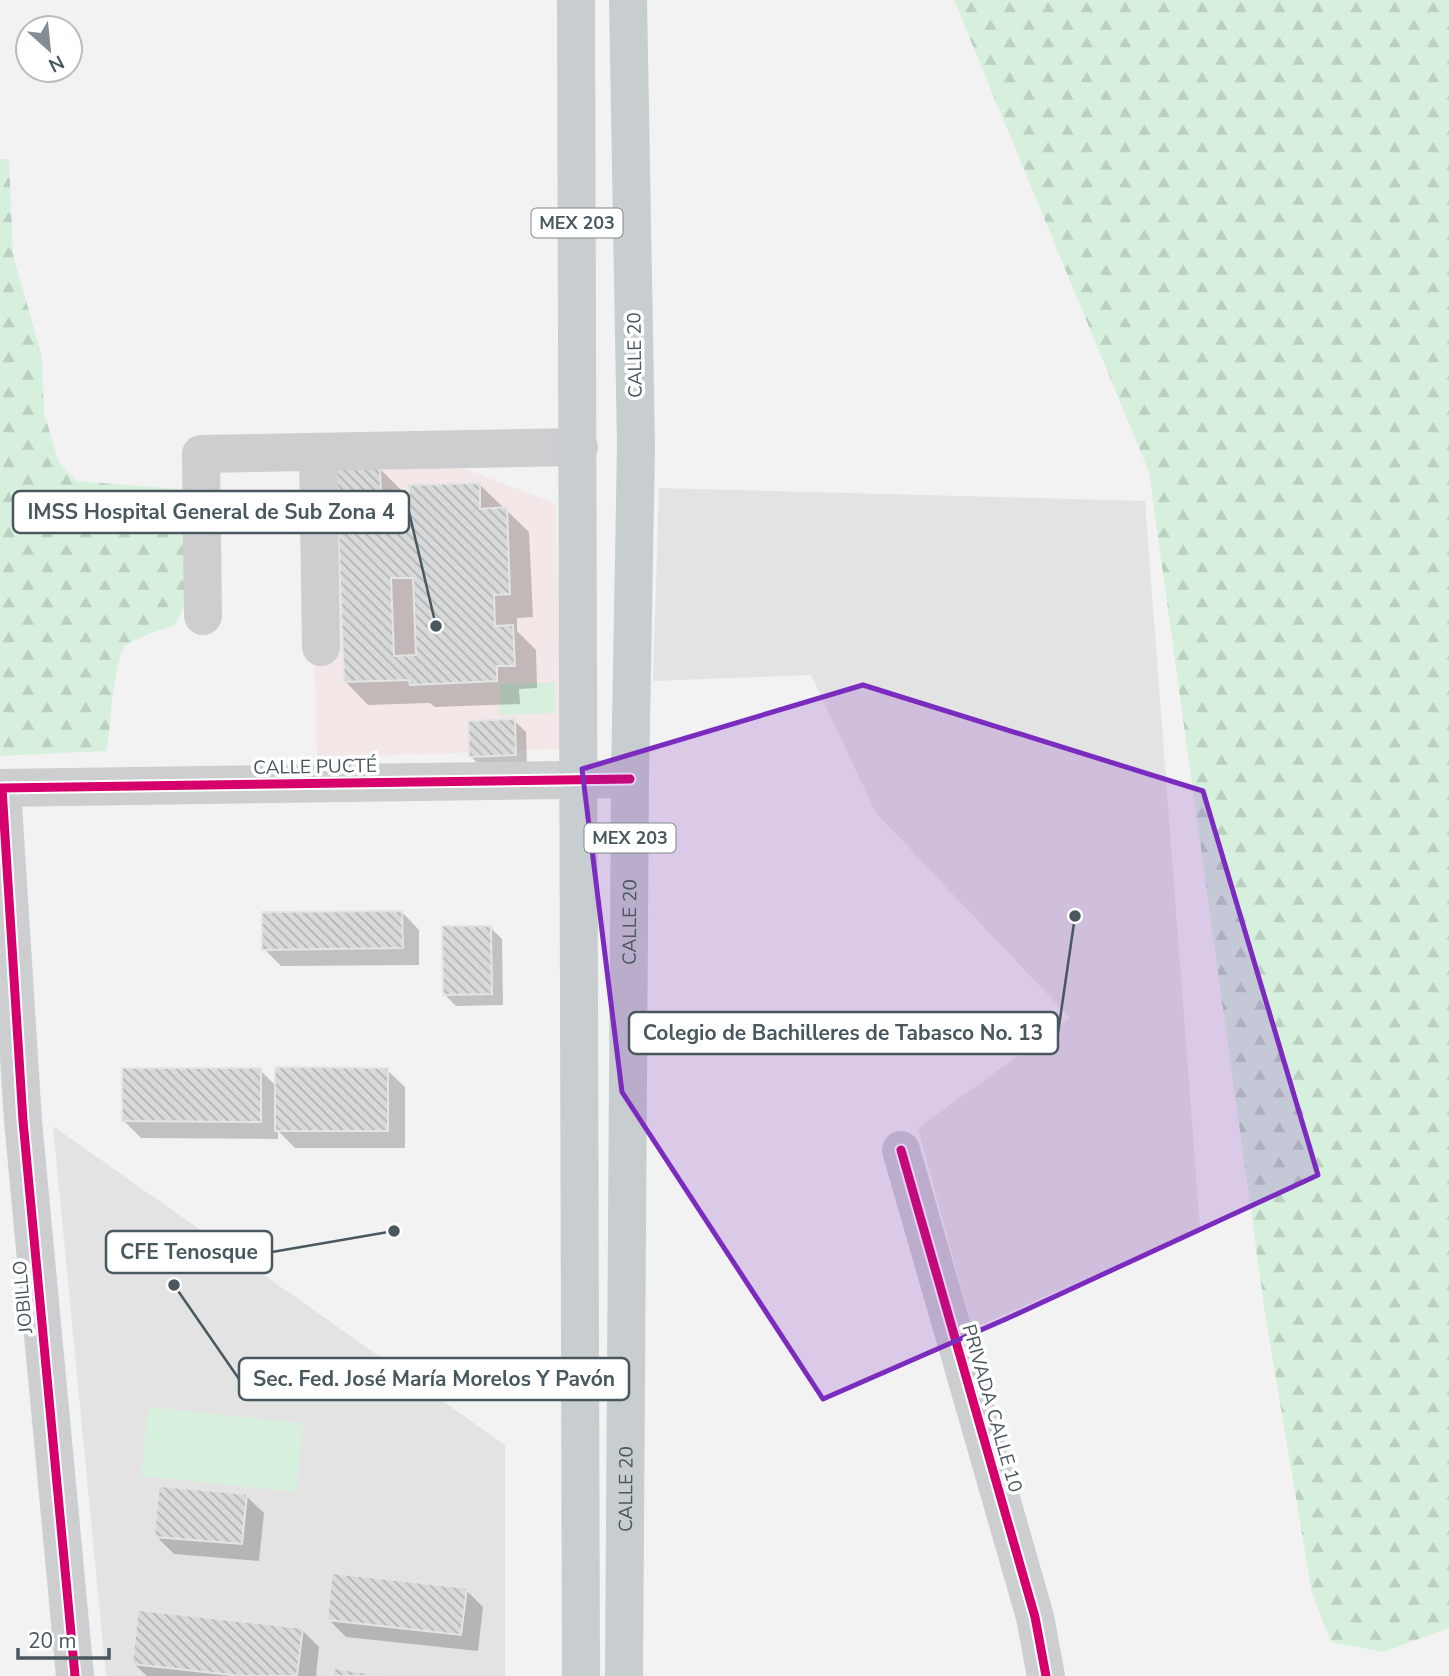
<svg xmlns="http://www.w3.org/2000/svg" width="1449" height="1676" viewBox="0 0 1449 1676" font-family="'Nunito Sans',sans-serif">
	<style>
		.education { fill: #e4e3e4 }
		.medical { fill: #f4e7e7 }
		.forest { fill: url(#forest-firs) }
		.garden { fill: #d7f0de }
		.shadow { fill: #0003 }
		.building { fill: url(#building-back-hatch); stroke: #e3e4e5; stroke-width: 2; fill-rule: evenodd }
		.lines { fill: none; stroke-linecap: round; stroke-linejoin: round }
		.minor { stroke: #ccced0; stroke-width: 38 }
		.major { stroke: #c8cdcf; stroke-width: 38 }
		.cycleway-casing { stroke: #fff; stroke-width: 13 }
		.cycleway { stroke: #d6006c; stroke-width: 9 }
		.marked { fill: #7b2cbf; fill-opacity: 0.2; stroke: #7b2cbf; stroke-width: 5; stroke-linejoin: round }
		.labels { text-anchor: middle; stroke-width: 7; stroke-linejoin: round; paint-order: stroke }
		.shield { fill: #fff; stroke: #80898f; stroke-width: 2 }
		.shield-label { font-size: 18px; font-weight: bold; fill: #49575f }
		.street-label { font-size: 19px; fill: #49575f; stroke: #fff }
		.leader { fill: none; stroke: #49575f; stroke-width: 2.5 }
		.callout-dot { fill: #49575f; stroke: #fff; stroke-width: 2.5 }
		.callout { fill: #fff; stroke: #49575f; stroke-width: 2.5 }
		.callout-label { font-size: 21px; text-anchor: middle; font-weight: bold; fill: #49575f }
	</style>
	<defs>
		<pattern id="forest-firs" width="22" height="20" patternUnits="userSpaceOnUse" patternTransform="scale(1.75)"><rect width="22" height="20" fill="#d7f0de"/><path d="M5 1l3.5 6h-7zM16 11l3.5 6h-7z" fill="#bad0c1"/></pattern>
		<pattern id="building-back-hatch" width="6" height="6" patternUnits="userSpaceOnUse" patternTransform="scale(1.75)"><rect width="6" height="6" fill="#d8dada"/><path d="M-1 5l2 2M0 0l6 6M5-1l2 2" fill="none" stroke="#b1b4b4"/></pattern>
	</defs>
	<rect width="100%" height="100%" fill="#f2f2f2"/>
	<!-- education -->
	<path class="education" d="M659,488L1145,501L1200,1228L972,1329L918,1128L1070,1018L876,813L811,675L653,681Z
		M53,1126L505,1445V1676H106Z"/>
	<!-- medical -->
	<path class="medical" d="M424,453L556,504L561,749L317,758L310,459Z"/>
	<!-- forest -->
	<path class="forest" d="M954,0H1449V1628L1383,1652L1331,1642L1312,1593L1265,1313L1149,472Z
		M0,159H9L13,255L42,357L44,413L59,463L76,481L190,490L188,598L175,625L148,634L124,646C111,681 112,714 107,751L0,756Z"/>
	<!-- garden -->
	<path class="garden" d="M555,682L556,713L500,715L499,684Z
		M148,1407L303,1423L296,1492L141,1476Z"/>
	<!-- shadow -->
	<path class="shadow" d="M380,469L403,492L404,521L411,520L479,484L529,532L533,617L517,618V631L536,650L537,688L519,689L520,704L435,707L430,703L368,705L345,681Z
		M514,720L526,732L527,766L483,768L471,757Z
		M402,912L419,930V965L281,966L264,949Z
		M491,928L502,939L503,1005L456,1006L444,994Z
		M260,1070L277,1087L387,1070L405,1087V1148H295L278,1131V1139L141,1138L124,1121Z
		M246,1496L264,1513L259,1561L174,1554L156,1536Z
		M466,1590L483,1607L478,1651L346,1637L328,1619Z
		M302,1630L319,1647L316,1676H147L134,1664Z"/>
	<!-- building -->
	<path class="building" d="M380,467L382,520L410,519L409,485L480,483V509L507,507L510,594L494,595L495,626L513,625L515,666H497V681L410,685L409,680L344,682L336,469ZM391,578H413L416,655L394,656Z
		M515,719L516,755L469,757L468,721Z
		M402,911L403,948L262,950V912Z
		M442,926H491L492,994L443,995Z
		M275,1067L388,1068V1131H275Z
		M122,1068H261V1122L122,1121Z
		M159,1486L247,1494L242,1544L154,1537Z
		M332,1573L467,1588L461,1635L327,1620Z
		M138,1610L303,1628L297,1676H241L132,1664Z
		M334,1668L385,1676H332Z"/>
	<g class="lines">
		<!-- minor -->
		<path class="minor" d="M318,452L321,647
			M203,616L201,454L579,447
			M0,788L630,779
			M2,788L23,1121L75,1676
			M901,1150L1035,1617L1046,1676"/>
		<!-- major -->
		<g class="major">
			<path d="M576,0L581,1676"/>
			<path id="s1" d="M624,1676L630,779L636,446L628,0"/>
		</g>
		<!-- cycleway casing -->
		<g class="cycleway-casing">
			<path id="cycleway" d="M0,788L630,779
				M2,788L23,1121L75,1676
				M901,1150L1035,1617L1046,1676"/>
		</g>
		<!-- cycleway -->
		<use href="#cycleway" class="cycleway"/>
	</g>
	<!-- marked area -->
	<path class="marked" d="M863,685L1203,791L1318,1175L1006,1319L823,1399L622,1092L582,769Z"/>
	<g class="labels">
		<!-- shield labels -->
		<g class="shield">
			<rect x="531.5" y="208.5" width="91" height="29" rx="5"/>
			<rect x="584.5" y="823.5" width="91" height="29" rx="5"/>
		</g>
		<g class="shield-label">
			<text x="577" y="229">MEX 203</text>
			<text x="630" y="844">MEX 203</text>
		</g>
		<!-- street labels -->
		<g class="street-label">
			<text transform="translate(634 355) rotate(-91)" y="7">CALLE 20</text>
			<text transform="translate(315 766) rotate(-1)" y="7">CALLE PUCTÉ</text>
			<text dy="7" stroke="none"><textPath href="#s1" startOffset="754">CALLE 20</textPath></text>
			<text transform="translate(22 1297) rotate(-95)" y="7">JOBILLO</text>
			<text transform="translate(993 1408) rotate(74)" y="7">PRIVADA CALLE 10</text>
			<text dy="7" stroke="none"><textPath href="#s1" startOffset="187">CALLE 20</textPath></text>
		</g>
	</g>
	<!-- callouts -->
	<path class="leader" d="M436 626L409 512M1075 916L1058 1033M394 1231L272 1252M174 1285L239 1379"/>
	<g class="callout-dot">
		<circle cx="436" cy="626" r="7"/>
		<circle cx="1075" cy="916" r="7"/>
		<circle cx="394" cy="1231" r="7"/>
		<circle cx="174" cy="1285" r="7"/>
	</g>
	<g class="callout">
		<rect x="13" y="491" width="396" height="42" rx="7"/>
		<rect x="629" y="1012" width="429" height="42" rx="7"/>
		<rect x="106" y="1231" width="166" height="42" rx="7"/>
		<rect x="239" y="1358" width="390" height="42" rx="7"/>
	</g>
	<g class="callout-label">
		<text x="211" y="519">IMSS Hospital General de Sub Zona 4</text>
		<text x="843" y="1040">Colegio de Bachilleres de Tabasco No. 13</text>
		<text x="189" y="1259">CFE Tenosque</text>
		<text x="434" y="1386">Sec. Fed. José María Morelos Y Pavón</text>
	</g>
	<!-- north arrow -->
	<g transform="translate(49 49) rotate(153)"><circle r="33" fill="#ffffff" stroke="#b6bcbf" stroke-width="2"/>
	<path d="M0-5L12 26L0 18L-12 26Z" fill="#848d92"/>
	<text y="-10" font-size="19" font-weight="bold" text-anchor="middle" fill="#49575f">N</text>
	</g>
	<!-- scale -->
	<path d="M18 1648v10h91v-10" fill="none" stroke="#49575f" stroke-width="3.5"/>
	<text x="28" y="1648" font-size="21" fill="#49575f" stroke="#ffffff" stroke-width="5" paint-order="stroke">20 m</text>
</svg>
